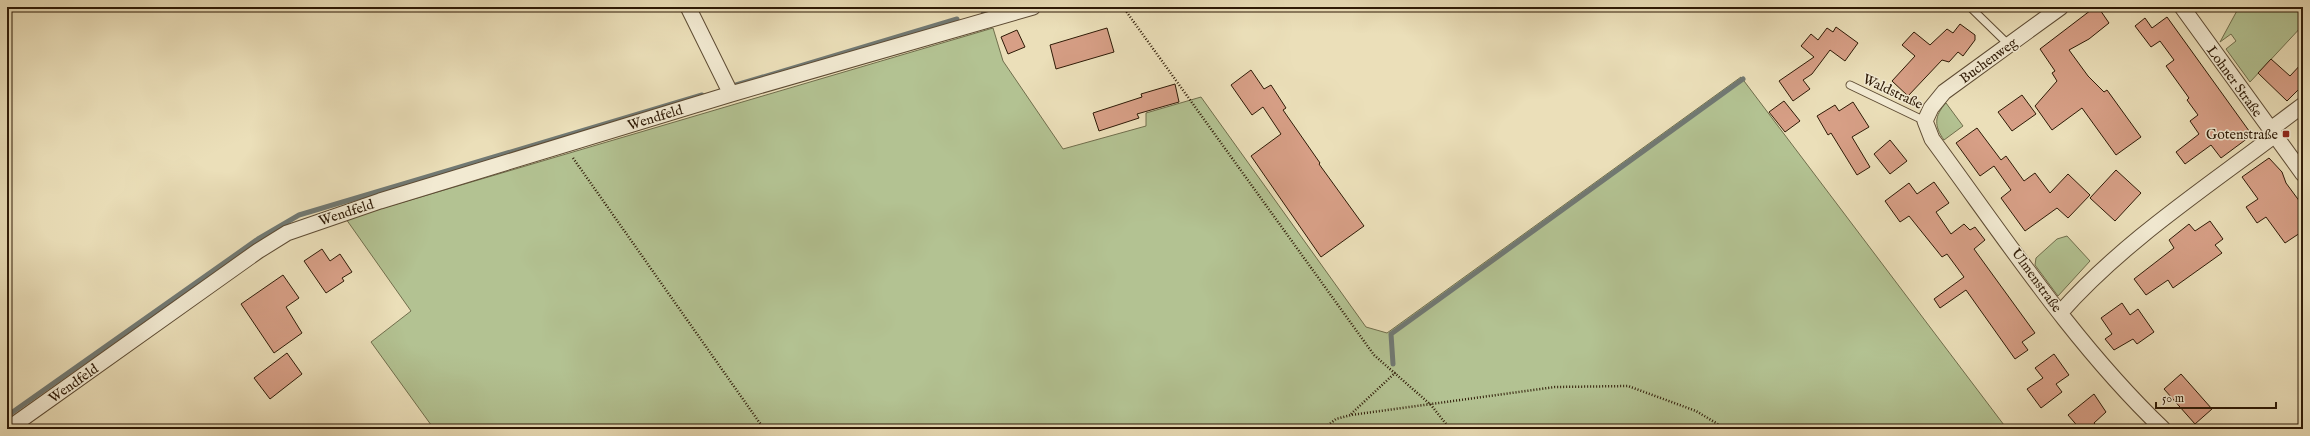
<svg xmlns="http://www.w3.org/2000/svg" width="2310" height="436" viewBox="0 0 2310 436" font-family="'IM FELL English',serif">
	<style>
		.green { fill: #b3c292; stroke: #706e4c }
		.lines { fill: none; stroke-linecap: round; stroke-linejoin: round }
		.stream { stroke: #717973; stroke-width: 5 }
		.building { fill: #d79f86; stroke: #2e1a06 }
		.service-casing { stroke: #5d4b33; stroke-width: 9 }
		.minor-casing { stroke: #5d4b33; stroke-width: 17 }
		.path { stroke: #2e1a06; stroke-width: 2.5; stroke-dasharray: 1 2; stroke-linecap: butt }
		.service { stroke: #f2ead2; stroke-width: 7 }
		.minor { stroke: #f2ead2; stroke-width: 15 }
		.poi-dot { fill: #8f2418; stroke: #f2ead2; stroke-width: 1.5 }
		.labels { text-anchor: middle; stroke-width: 3; stroke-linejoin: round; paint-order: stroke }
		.street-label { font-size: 14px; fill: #2e1a06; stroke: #f2ead2 }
		.poi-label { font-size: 14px; fill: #2e1a06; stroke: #f2ead2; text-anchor: end }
	</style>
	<rect width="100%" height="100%" fill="#ebdfb9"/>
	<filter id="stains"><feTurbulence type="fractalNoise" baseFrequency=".005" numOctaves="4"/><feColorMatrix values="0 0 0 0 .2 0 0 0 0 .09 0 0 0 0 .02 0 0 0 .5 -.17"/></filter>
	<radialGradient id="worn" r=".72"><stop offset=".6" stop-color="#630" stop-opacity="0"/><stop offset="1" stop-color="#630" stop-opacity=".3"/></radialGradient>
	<!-- green -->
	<path class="green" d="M2239,7H2303V25L2250,82L2226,49L2236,41L2231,34L2220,42Z
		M993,28L1003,61L1063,149L1146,126V113L1201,97L1366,327L1387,333L1741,77L2007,429H434L371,342L411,311L346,219Z
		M1946,103L1963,126L1944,140C1934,126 1934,116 1946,103Z
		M2067,236L2090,261L2058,296L2035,265L2036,258L2057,239Z"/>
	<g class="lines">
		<!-- stream -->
		<path class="stream" d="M983,11L995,7
			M736,85L957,19
			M1393,364L1391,334L1743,79
			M7,416L258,239L299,215L702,95"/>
	</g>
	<!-- building -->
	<path class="building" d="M2095,7H2098L2109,23L2089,39L2069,50L2088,76L2104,92L2107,90L2141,137L2116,155L2082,108L2052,130L2035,106L2057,81L2052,73L2055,71L2040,49Z
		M2167,17L2252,135L2221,158L2211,145L2185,164L2176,152L2199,134L2190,121L2198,115L2187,100L2189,98L2166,66L2174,60L2160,41L2151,47L2135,26L2145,18L2152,28Z
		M1960,24L1975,35V40L1963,56L1958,52L1949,62L1942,60L1908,96L1892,81L1915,56L1902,45L1914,32L1930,45L1947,29L1953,33Z
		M1836,27L1858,43L1845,61L1830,50L1812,74L1803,80L1810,89L1793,101L1779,81L1814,57L1801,46L1811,34L1818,40L1827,28L1833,32Z
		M1107,28L1114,52L1056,69L1050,45Z
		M1017,30L1025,47L1008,54L1001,37Z
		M2271,59L2290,76L2303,62V85L2287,101L2258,73Z
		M1251,70L1264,89L1271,85L1286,108L1283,110L1320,163L1319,164L1364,226L1321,257L1251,156L1281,134L1263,107L1252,115L1231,85Z
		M1175,84L1179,102L1137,114L1139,118L1099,131L1093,113L1142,97L1141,94Z
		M2022,95L2036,114L2012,131L1998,112Z
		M1784,101L1800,121L1785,132L1769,112Z
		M1853,102L1869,127L1852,137L1870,167L1857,175L1831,133L1828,135L1817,116L1835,105L1839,111Z
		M1977,128L2001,160L2006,156L2024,181L2035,173L2050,193L2068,174L2090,195L2068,218L2057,208L2025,231L2001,198L2011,190L1994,166L1980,176L1956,143Z
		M1890,140L1907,161L1890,174L1874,154Z
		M2269,158L2282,172L2286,183L2303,206V231L2285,243L2266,217L2257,223L2246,207L2258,199L2242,177Z
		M2116,170L2141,193L2115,221L2090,198Z
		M1934,182L1949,203L1936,212L1951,234L1964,224L1970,230L1975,227L1985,240L1974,249L2035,333L2022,342L2028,350L2015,359L1966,290L1940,308L1934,299L1964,277L1947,254L1942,257L1909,216L1900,222L1885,201L1909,183L1917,194Z
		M2210,221L2223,239L2215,245L2222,253L2173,288L2168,280L2146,295L2134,279L2174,248L2169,240L2189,224L2195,231Z
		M322,249L330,261L340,254L352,272L342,278L344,281L326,293L304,261Z
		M283,275L299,298L286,307L302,333L274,353L241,304Z
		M2122,303L2130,315L2138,309L2154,332L2137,344L2133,339L2114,350L2105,339L2112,334L2101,318Z
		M287,353L302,374L270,399L254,378Z
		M2054,354L2069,375L2056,384L2062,392L2041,408L2027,389L2043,378L2035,368Z
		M2181,374L2212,409L2195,424L2164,389Z
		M2094,394L2106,412L2094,423L2099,429H2080L2068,415Z"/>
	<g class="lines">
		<!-- service casing -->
		<g class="service-casing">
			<path id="service" d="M1970,7L2009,45
				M1850,85L1925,121"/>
		</g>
		<!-- minor casing -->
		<g class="minor-casing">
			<path id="minor" d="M688,7L731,94
				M2061,7L1944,92L1931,108L1925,121L1932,139C2005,238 2074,344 2163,429
				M2182,7L2303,174
				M2271,129L2303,105
				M2060,313C2122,243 2201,191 2275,135
				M8,429L258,251L287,233L380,201L731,94L1033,7"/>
		</g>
		<!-- path -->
		<path class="path" d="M1123,7L1374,355L1431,405L1450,429
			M573,158L764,429
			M1351,414L1396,372
			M1323,429L1336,419L1351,415L1555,387L1628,386L1696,411L1726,429"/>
		<!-- service -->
		<use href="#service" class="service"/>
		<!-- minor -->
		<use href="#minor" class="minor"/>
	</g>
	<!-- markers -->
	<rect class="poi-dot" x="2282" y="130" width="8" height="8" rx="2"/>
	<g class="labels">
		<!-- street labels -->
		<g class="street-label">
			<text transform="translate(1988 60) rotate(-36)" y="5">Buchenweg</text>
			<text transform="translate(2235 81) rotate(54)" y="5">Lohner Straße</text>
			<text transform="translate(1893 91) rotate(25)" y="5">Waldstraße</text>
			<text transform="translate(655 117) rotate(-17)" y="5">Wendfeld</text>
			<text transform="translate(346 212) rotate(-18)" y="5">Wendfeld</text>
			<text transform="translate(2037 280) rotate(54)" y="5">Ulmenstraße</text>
			<text transform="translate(73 383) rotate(-35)" y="5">Wendfeld</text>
		</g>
		<!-- poi labels -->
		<g class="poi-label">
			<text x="2278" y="139">Gotenstraße</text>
		</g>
	</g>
	<!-- margin -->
	<rect width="2310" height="436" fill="none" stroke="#ebdfb9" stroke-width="24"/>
	<rect x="8" y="8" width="2294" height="420" fill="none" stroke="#2e1a06" stroke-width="2"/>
	<rect x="12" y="12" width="2286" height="412" fill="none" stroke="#2e1a06"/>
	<!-- scale -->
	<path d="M2156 402v6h120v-6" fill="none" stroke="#2e1a06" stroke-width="2"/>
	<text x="2162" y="402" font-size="12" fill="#2e1a06" stroke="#f2ead2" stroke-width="3" paint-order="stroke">50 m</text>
	<rect width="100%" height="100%" filter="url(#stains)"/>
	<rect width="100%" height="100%" fill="url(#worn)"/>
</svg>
